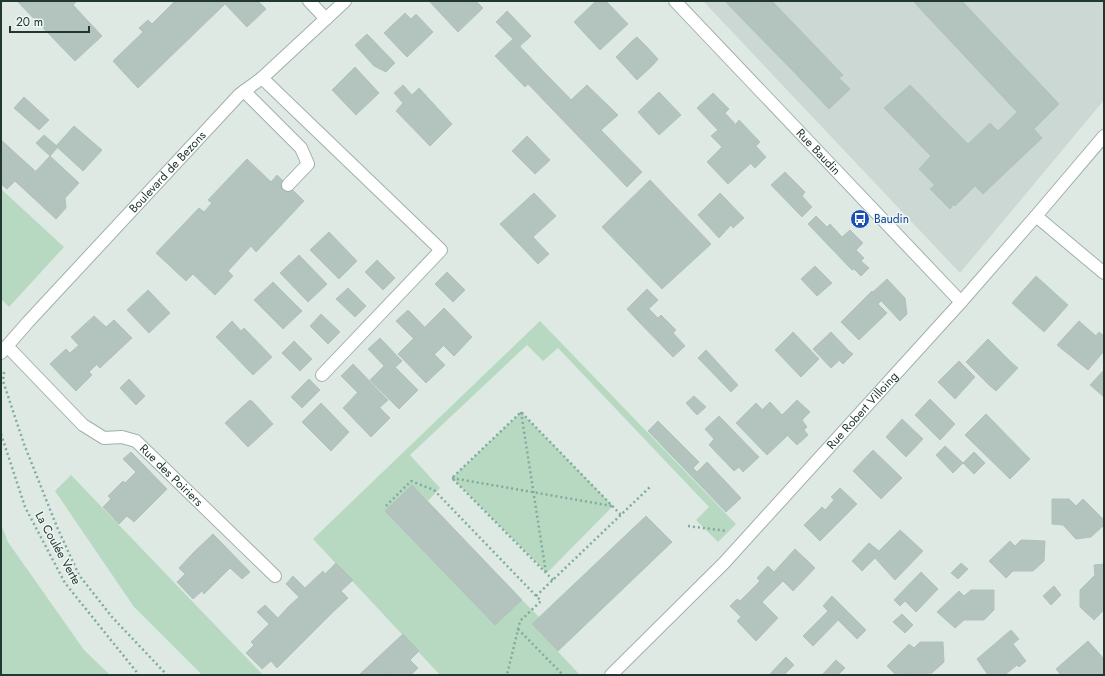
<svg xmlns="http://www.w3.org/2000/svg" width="1105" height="676" viewBox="0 0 1105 676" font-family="Jost,sans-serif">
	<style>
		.built { fill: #ccd8d3 }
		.green { fill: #b7d9c2 }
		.building { fill: #b3c3bd; stroke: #b1c2bb }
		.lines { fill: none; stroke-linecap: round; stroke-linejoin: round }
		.minor-casing { stroke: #a1b0ab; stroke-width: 14 }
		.path { stroke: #7fab9f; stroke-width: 2.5; stroke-dasharray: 2 3; stroke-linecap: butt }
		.minor { stroke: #fff; stroke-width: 12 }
		.labels { text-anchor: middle; stroke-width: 3; stroke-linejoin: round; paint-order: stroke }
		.street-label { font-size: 12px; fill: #203732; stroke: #eef6f2 }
		.transit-label { font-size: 12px; fill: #164399; stroke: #eef6f2; text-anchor: start }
	</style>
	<rect width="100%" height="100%" fill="#dee9e4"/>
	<!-- built -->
	<path class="built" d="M703,1H1104V100L960,273Z"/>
	<!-- green -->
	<path class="green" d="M1,189L64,247L9,307L1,299Z
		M540,321L736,524L718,542L696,520L709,507L558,348L543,361L527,345L410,455L440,488L428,501L412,485L385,511L495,625L522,600L539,617L532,624L580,675H440L313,539Z
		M521,412L613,506L547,573L452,478Z
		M71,475L263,675H202L134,607L55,491Z
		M1,524L8,542L84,650L110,675H1Z"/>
	<!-- building -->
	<path class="building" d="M17,1H77L73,5L102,36L75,61Z
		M175,1H258L266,9L247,27L225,4L138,88L113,61L143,32L139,28L148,20L152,24Z
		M429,1H476L483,8L458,32Z
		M596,1H606L628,24L600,50L574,22Z
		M725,1H769L746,23Z
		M769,1H772L818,49L794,72L746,23Z
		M913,1H962L1059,104L1034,129L1042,138L983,194L975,186L955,206L919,169L931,156L884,108L910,85L968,144L990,123L998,131L1017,112Z
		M507,11L531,36L520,46L496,22Z
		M405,13L411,19L416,14L433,32L407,57L384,33Z
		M367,34L395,63L386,72L374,66L355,45Z
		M637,37L646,46L642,51L632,41Z
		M513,39L542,70L525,87L495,56Z
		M632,41L654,64L637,80L616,57Z
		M646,46L658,59L654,64L642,51Z
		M818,49L843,75L839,78L850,89L829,109L794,72Z
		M355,67L379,93L356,115L332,90Z
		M542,70L642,172L627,187L528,84Z
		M403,85L412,95L419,88L452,124L430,146L396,111L403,103L394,93Z
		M587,85L618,115L601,130L571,100Z
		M659,92L681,115L659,135L638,112Z
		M713,93L729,109L713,125L697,108Z
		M24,97L49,120L39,130L14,108Z
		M725,113L766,157L755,168L713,125Z
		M739,120L760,142L756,146L736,124Z
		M74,126L102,150L83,171L56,146Z
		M718,130L751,163L728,184L707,162L722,147L711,136Z
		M44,135L58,147L50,156L36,143Z
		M527,136L550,160L535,174L512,151Z
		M1,140L65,198L66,208L56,219L15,181L7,189L1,184Z
		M50,156L79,183L65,198L36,171Z
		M247,159L271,182L277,175L304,201L256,252L251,246L228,271L233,276L215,295L193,274L186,281L156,253L199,208L204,212L212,203L208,200Z
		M785,172L805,192L802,196L812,207L802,217L771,185Z
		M650,180L711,244L662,289L602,227Z
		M935,185L953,205L950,209L930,189Z
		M534,193L556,216L533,237L549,254L538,264L500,224Z
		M720,193L744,218L733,228L731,225L719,238L698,215Z
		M816,216L827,227L830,224L842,237L850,230L863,243L856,250L864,258L861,261L869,268L861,276L854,269L852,270L808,224Z
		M329,232L357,261L339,279L310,250Z
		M299,255L327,284L308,302L280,273Z
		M377,260L395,278L383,290L365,272Z
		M815,266L832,283L817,296L801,279Z
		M447,272L465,290L453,302L435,284Z
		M1036,276L1068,305L1044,332L1012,303Z
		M887,279L905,298L907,314L900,321L873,292Z
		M273,282L302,311L283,329L254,300Z
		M348,288L366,306L355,317L336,299Z
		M647,289L658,300L637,320L627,309Z
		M148,290L170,313L149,333L127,310Z
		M872,291L881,301L878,304L887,313L859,340L841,322Z
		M444,308L472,337L454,356L425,327Z
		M649,309L658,318L661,315L676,330L673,333L685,346L673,357L637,320Z
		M408,310L443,346L432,357L396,321Z
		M321,314L340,332L328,344L310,326Z
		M94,316L106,327L114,320L132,338L100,368L71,337Z
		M232,321L241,331L225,346L216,337Z
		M1079,321L1096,336L1099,332L1104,336V351L1088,370L1057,345Z
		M244,328L272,357L253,375L225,346Z
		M793,332L819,359L801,377L775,350Z
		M831,332L849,351L831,368L813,349Z
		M416,336L445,365L426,383L398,354Z
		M380,338L402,361L390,372L368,349Z
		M988,339L1011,362L989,385L966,362Z
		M294,341L312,359L300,371L282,353Z
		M79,345L97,364L89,372L92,375L76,391L50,364L66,349L70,353Z
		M706,350L738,385L731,392L698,358Z
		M849,351L853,354L843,364L839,360Z
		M389,361L418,390L399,409L370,380Z
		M959,361L975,377L955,399L938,382Z
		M1011,362L1018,368L996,391L989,385Z
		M353,364L388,400L376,411L341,376Z
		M1104,370V397L1090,385Z
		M129,379L145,396L136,405L120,388Z
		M309,379L320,390L302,408L291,397Z
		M361,389L390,418L371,437L343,408Z
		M694,396L706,407L697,415L686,403Z
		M930,399L955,424L940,440L915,415Z
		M250,400L253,402L242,412L240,409Z
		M797,400L810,412L802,420L807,427L804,430L808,435L797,445L762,410L770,402L782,415Z
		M253,402L273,424L248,447L225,423L240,409L242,412Z
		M321,403L349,432L331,451L302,422Z
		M756,403L787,436L767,455L736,423Z
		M986,414L1030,459L1010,479L965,435Z
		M719,416L759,457L743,472L739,467L734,471L709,445L714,439L705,429Z
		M902,419L923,439L906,457L886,437Z
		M658,421L699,462L693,468L697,472L707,462L741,498L726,512L648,431Z
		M945,446L963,463L953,473L936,455Z
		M873,450L902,478L881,499L853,471Z
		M131,452L167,489L149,507L125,483L136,472L123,459Z
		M974,452L985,463L974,474L963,463Z
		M123,481L149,507L134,522L127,516L119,524L103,507L111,499L108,496Z
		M412,485L522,600L495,625L385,511Z
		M840,488L857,504L820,541L804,525L822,507L825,510L834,500L831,497Z
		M1052,499H1069L1076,506L1083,499L1104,520V525L1091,537L1076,539L1063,525L1052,524Z
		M646,516L672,542L558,651L532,624Z
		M900,530L923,551L895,580L875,558L862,571L852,561L869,543L879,551Z
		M213,534L250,572L242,579L230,568L220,578L194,552Z
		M1021,540L1045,541L1044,561L1033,571H1013L1006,578L989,561L1010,541L1015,546Z
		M795,549L815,568L793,591L774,572Z
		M194,552L220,578L204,594L202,591L193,599L177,582L185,574L179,568Z
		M336,563L353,580L341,591L348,598L331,614L305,588L323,571L325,574Z
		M961,563L968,569L958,579L951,573Z
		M1104,564V610L1094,620L1080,607V590L1095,575L1094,565Z
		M768,566L783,581L762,602L778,618L756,641L737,621L741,617L730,606L737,599L740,601L760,581L757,578Z
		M921,572L938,589L916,612L905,601L900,606L894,600Z
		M293,576L331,614L313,632L288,607L299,597L286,584Z
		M1054,586L1061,595L1051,605L1043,596Z
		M971,590H994V610L984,620H964L955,628L937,612L959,591L964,596Z
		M832,596L847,611L813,646L803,636L828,611L823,606Z
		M265,605L278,618L288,607L313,632L295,650L257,612Z
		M847,611L866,630L857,639L838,620Z
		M902,614L913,625L905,633L893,622Z
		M269,624L295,650L277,668L271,661L262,669L246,653L254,645L251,642Z
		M1011,630L1019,639L1013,644L1026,661L1019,667L1017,665L1006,674L1007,675H988L977,659Z
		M403,634L419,651L410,660L418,668L411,675H388L374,661Z
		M1088,641L1104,659V675H1061L1056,669Z
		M920,642H943L944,662L932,673L896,675L887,666L909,644L914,648Z
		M786,657L794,665L784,675H769Z
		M836,660L845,668L838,675H822Z
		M374,661L388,675H359Z"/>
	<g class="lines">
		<!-- minor casing -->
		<g class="minor-casing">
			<g id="minor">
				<path d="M309,1L326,19"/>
				<path id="s1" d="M675,1L961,302"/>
				<path d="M262,78L441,250L322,375"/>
				<path d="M244,91L301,148L308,164L288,185"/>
				<path d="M1036,216L1104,273"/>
				<path id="s2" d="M7,346L83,425L104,438L122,437L136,441L275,576"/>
				<path id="s3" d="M1,353L28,322L239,95L262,78L345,1"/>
				<path id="s4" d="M611,675L724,563L961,302L1036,216L1104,136"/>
			</g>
		</g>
		<!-- path -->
		<path class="path" d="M4,372L3,381L24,444L57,527L79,575L112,617L167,675
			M521,412L546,573
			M1,434L25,507L65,583L139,675
			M452,478L612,506
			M386,506L411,481L434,490L541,601L520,621L507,675
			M688,526L727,531
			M553,580L452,478L521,412L621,515
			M536,596L650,487
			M518,629L563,675"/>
		<!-- minor -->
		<use href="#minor" class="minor"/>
	</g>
	<!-- icons -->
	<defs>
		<g id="bus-disc" transform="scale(1)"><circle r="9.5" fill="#1a4fb4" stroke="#eef6f2"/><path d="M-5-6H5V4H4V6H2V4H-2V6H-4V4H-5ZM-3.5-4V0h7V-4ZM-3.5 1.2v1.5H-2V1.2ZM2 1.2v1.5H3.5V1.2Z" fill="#fff"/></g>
	</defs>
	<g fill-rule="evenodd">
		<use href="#bus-disc" x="860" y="219"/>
	</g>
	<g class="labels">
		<!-- street labels -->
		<g class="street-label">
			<text dy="4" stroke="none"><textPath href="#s1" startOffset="208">Rue Baudin</textPath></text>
			<text dy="4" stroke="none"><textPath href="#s3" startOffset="246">Boulevard de Bezons</textPath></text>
			<text dy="4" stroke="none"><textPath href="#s4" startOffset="365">Rue Robert Villoing</textPath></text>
			<text dy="4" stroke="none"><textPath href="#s2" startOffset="216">Rue des Poiriers</textPath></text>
			<text transform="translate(58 548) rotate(61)" y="4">La Coulée Verte</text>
		</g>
		<!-- transit labels -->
		<g class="transit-label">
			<text x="874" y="223">Baudin</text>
		</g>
	</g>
	<!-- border -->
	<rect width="1105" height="676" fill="none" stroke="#203732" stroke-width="4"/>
	<!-- scale -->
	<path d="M10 26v6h79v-6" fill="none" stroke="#203732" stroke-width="2"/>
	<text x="16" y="26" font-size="12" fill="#203732" stroke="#eef6f2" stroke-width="3" paint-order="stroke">20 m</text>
</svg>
